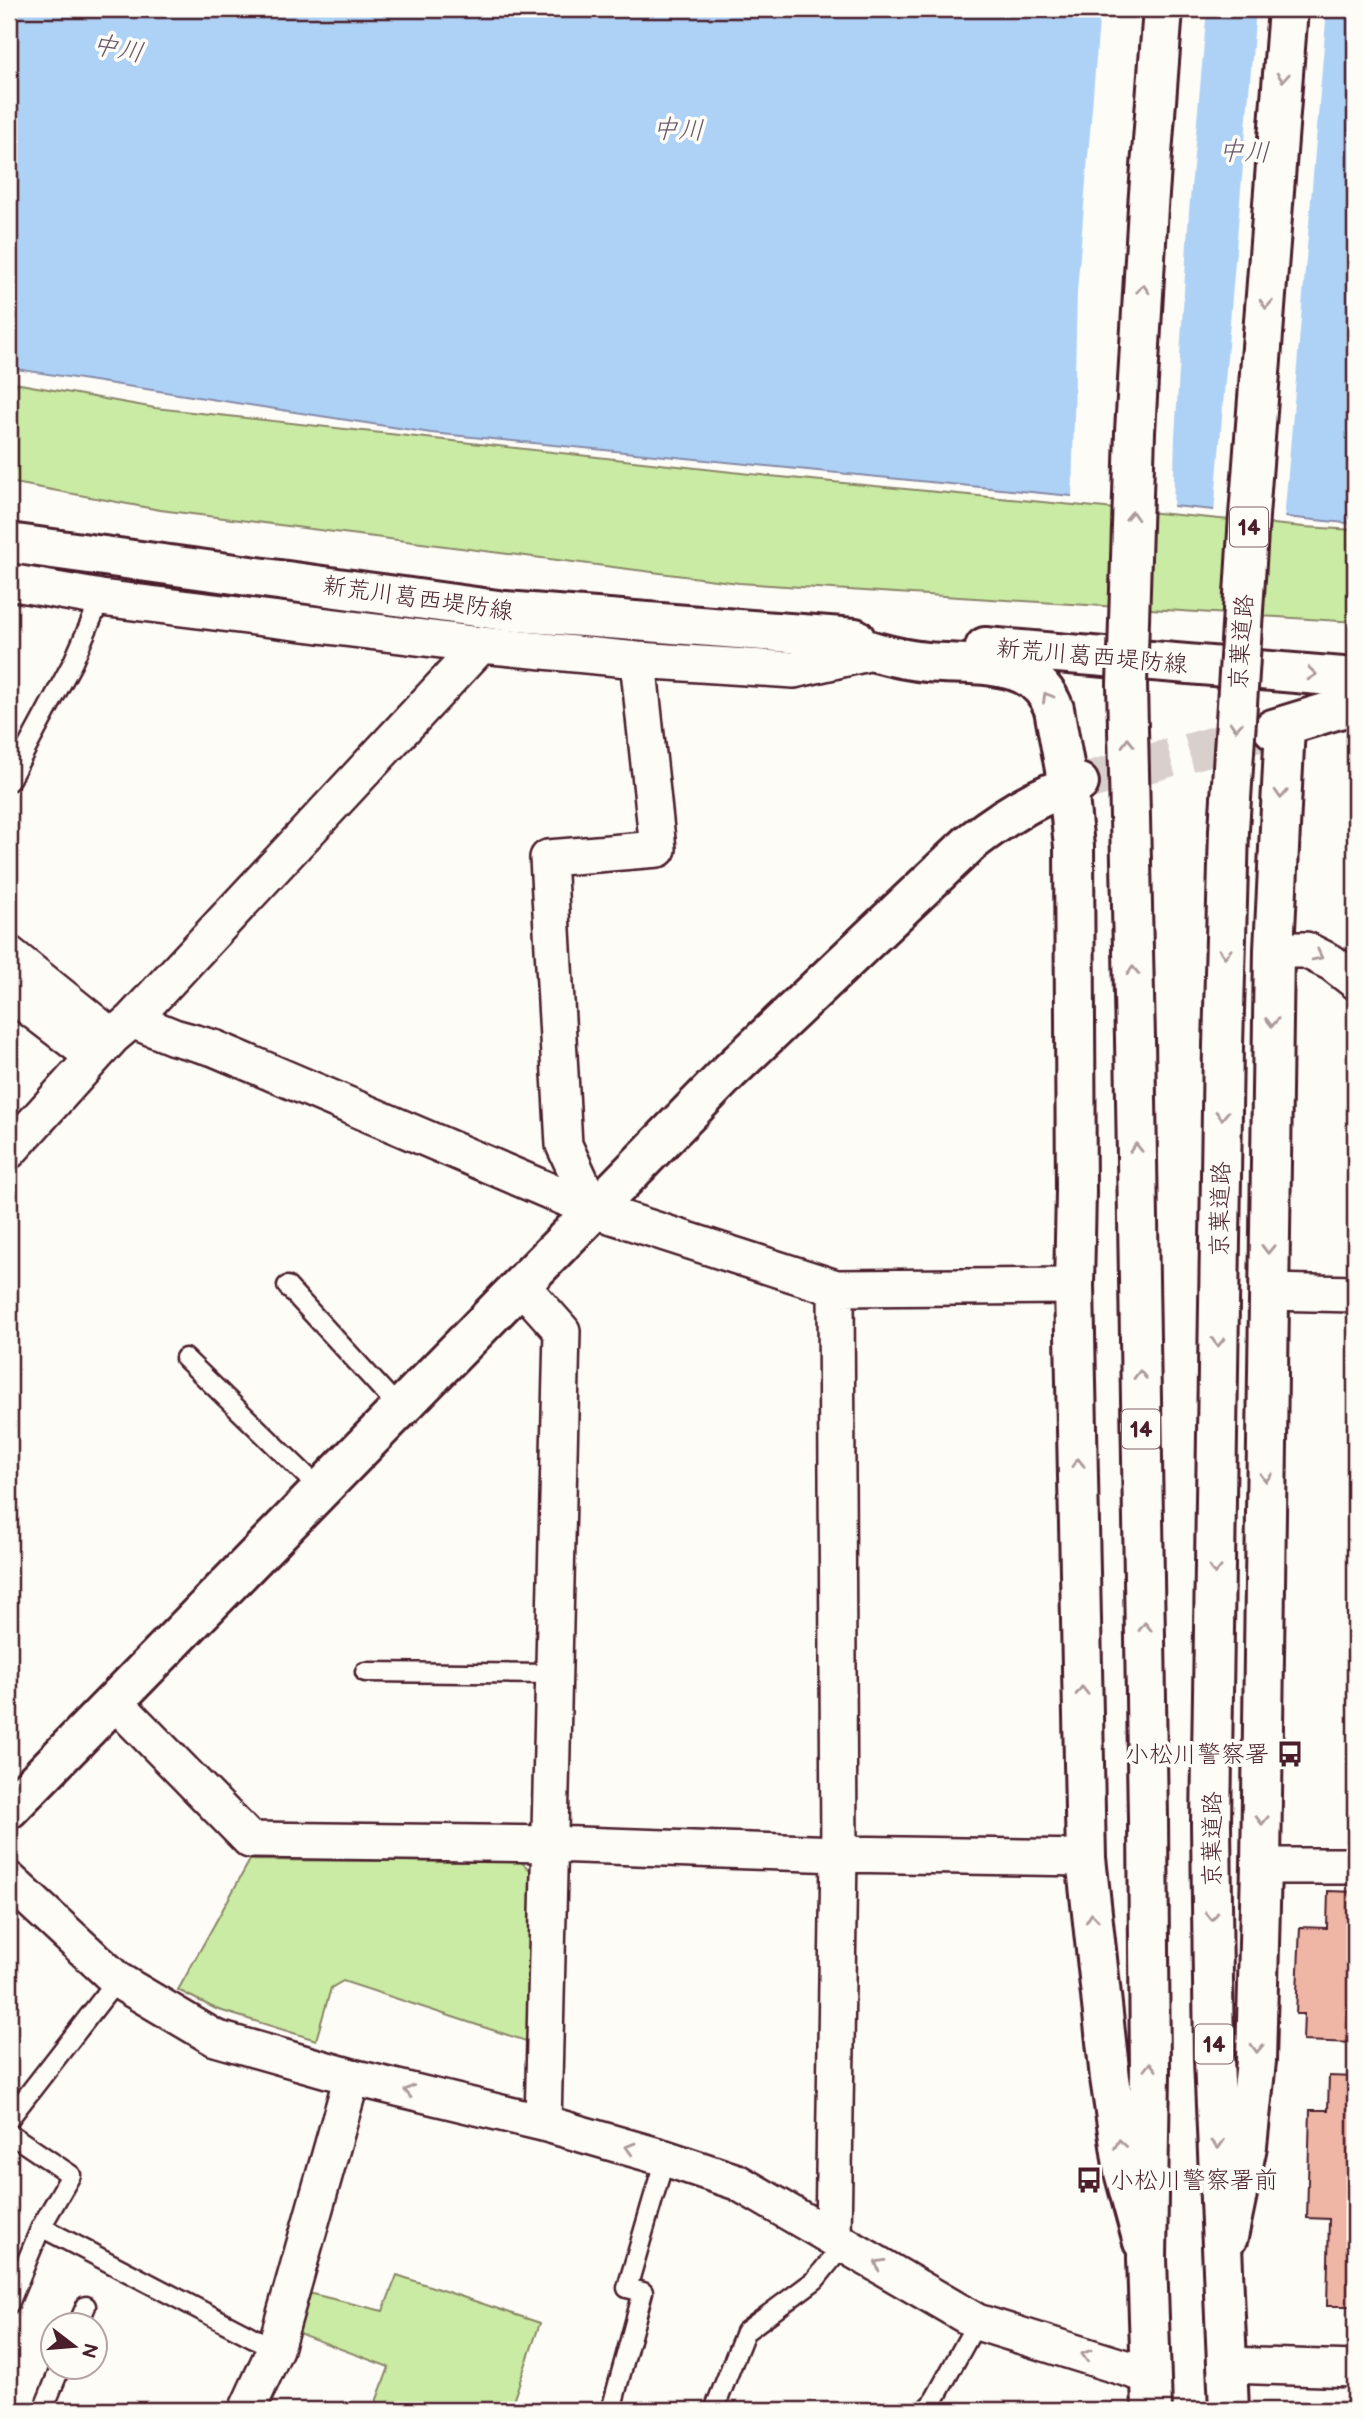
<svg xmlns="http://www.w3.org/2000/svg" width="1364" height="2419" viewBox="0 0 1364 2419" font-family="'Balsamiq Sans','Klee One',sans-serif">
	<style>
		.green { fill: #caeba3; stroke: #8a8567; stroke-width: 2 }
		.water { fill: #aed1f6; stroke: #868aa5; stroke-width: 2 }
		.pier { fill: #fdfcf7 }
		.building { fill: #efb6a6; stroke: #4a1f2b; stroke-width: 2 }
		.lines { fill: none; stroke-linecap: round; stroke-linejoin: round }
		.secondary-tunnel { stroke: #d9d0ce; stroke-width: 38; stroke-dasharray: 38 19; stroke-linecap: butt }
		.lane-casing { stroke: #4a1f2b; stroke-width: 23 }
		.street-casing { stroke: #4a1f2b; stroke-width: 40 }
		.secondary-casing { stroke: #4a1f2b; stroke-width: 44 }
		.highway-casing { stroke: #4a1f2b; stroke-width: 44 }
		.lane { stroke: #fdfcf7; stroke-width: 18 }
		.street { stroke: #fdfcf7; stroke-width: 35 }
		.secondary { stroke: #fdfcf7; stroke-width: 38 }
		.highway { stroke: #fdfcf7; stroke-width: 38 }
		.highway-bridge-casing { stroke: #4a1f2b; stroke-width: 44; stroke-linecap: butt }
		.highway-bridge { stroke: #fdfcf7; stroke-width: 38 }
		.oneway { stroke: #ac999b }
		.labels { text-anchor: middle; stroke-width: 7; stroke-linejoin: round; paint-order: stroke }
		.shield { fill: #fdfcf7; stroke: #806168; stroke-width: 2 }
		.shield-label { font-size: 23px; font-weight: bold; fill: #4a1f2b }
		.street-label { font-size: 24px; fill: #4a1f2b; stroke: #fdfcf7 }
		.poi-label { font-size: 24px; fill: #4a1f2b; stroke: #fdfcf7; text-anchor: end }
		.water-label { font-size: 26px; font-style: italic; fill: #685468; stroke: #fdfcf7 }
	</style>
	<rect width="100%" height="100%" fill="#fdfcf7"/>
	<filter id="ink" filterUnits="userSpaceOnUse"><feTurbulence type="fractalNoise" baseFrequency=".0143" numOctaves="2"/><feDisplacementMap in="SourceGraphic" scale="14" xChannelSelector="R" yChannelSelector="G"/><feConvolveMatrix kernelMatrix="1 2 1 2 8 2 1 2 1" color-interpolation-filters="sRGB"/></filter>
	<g filter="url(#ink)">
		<!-- green -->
		<path class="green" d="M9,382L155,408L750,474L1304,527L1355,530V622L739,583L160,510L9,482Z
			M250,1860L521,1862L537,1876L532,2043L343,1981L331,1988L316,2040L216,2009L178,1990Z
			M397,2275L540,2323L510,2410H400L376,2402L389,2367L298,2333L308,2293L383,2311Z"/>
		<!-- water -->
		<path class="water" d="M9,9H1355V524L431,433L9,368Z"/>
		<!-- pier -->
		<path class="pier" d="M1100,9H1207L1189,211L1175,436L1173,510L1072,499L1077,292Z
			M1256,9H1327L1284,521L1214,514Z"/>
		<!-- building -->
		<path class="building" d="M1328,1891L1355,1892V2043L1303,2041L1304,2014H1296L1300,1927L1327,1928Z
			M1329,2076L1355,2077V2306H1327L1329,2219L1307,2218L1310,2110H1328Z"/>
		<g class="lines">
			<!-- secondary-tunnel -->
			<path class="secondary-tunnel" d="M1079,783L1266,731"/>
			<!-- lane casing -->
			<g class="lane-casing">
				<path id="lane" d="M9,781L73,662L101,598
					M287,1286L401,1410
					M185,1358L322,1491
					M365,1672L555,1674
					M9,2119L117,1980
					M9,2133L71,2175L41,2227L9,2304
					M41,2227L275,2349
					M78,2324L86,2306
					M43,2410L61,2366
					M611,2410L643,2292L627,2288L665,2158
					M714,2410L745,2332L815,2280L844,2244
					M926,2410L932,2404L977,2322"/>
			</g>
			<!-- street casing -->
			<g class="street-casing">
				<path id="street" d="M9,582L101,598L481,645L638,660L794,670L873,652
					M1274,950H1306L1332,963L1355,981
					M9,954L112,1037
					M9,992L94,1057
					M132,1020L174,1037L214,1048L594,1210L836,1288L1074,1286
					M9,1151L112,1037L132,1020L481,645
					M594,1210L564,1145L548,858L658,849L638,660
					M521,1285L562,1331L543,2123
					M1268,1292L1355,1294
					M115,1702L250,1840L551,1844L839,1854L1086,1858
					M1261,1866H1355
					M9,1880L117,1980L215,2038L352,2077L543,2123L665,2158L737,2182L977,2322L1151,2376
					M833,2237L839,1854L836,1288
					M1228,2365L1355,2369
					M247,2410L275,2349L352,2077"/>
			</g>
			<!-- secondary casing -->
			<g class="secondary-casing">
				<path id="secondary" d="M9,543L505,611L855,638
					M829,637C861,648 893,659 927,662C957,665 995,661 1023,674C1038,681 1048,693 1054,709L1068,786L1074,847L1076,1192L1074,1286L1086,1858L1110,2078L1124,2172L1143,2242
					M985,647L1355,678
					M1273,729L1355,704
					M9,1809L730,1071L970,843C1003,817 1039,794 1079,783
					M1228,2237L1247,2146L1256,2061L1261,1866L1274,950L1285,726"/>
			</g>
			<!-- highway casing -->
			<g class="highway-casing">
				<path id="highway" d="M1135,1039L1148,1818L1150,2073L1147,2258L1152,2410
					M1223,1046L1211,1824L1214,2059L1229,2410"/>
			</g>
			<!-- lane -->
			<use href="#lane" class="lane"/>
			<!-- street -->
			<use href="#street" class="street"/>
			<!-- secondary -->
			<use href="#secondary" class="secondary"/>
			<!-- highway -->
			<use href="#highway" class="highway"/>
			<!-- highway-bridge casing -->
			<g class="highway-bridge-casing">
				<path id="highway-bridge" d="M1135,1039L1127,684L1135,432L1148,207L1163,9
					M1223,1046L1229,830L1249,516L1288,9"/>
			</g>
			<!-- highway-bridge -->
			<use href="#highway-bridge" class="highway-bridge"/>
		</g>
		<!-- one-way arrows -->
		<defs><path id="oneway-chevron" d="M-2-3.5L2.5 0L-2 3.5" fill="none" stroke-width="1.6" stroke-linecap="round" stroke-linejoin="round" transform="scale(1.75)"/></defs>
		<g class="oneway">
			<use href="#oneway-chevron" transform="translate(1283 77) rotate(94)"/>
			<use href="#oneway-chevron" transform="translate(1143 289) rotate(-87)"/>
			<use href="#oneway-chevron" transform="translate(1266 304) rotate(94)"/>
			<use href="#oneway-chevron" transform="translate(1132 516) rotate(-88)"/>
			<use href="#oneway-chevron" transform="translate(1312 674) rotate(5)"/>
			<use href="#oneway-chevron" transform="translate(1047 697) rotate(-120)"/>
			<use href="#oneway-chevron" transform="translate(1236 726) rotate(94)"/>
			<use href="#oneway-chevron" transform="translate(1128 743) rotate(-91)"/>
			<use href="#oneway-chevron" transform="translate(1281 794) rotate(93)"/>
			<use href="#oneway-chevron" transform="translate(1225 953) rotate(92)"/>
			<use href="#oneway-chevron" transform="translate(1318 956) rotate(27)"/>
			<use href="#oneway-chevron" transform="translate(1133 971) rotate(-91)"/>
			<use href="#oneway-chevron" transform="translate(1272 1022) rotate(91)"/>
			<use href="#oneway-chevron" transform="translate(1222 1115) rotate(91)"/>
			<use href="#oneway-chevron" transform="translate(1136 1148) rotate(-91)"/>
			<use href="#oneway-chevron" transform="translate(1268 1249) rotate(91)"/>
			<use href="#oneway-chevron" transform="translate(1218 1342) rotate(91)"/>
			<use href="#oneway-chevron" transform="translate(1140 1375) rotate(-91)"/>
			<use href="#oneway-chevron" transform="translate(1078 1463) rotate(-91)"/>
			<use href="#oneway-chevron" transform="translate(1266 1477) rotate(91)"/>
			<use href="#oneway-chevron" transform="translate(1215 1570) rotate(91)"/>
			<use href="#oneway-chevron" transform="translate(1145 1627) rotate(-91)"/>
			<use href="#oneway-chevron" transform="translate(1082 1691) rotate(-91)"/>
			<use href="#oneway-chevron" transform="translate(1262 1820) rotate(91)"/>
			<use href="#oneway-chevron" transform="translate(1212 1916) rotate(89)"/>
			<use href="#oneway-chevron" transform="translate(1092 1918) rotate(-96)"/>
			<use href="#oneway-chevron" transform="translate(1257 2048) rotate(92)"/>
			<use href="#oneway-chevron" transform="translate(1150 2067) rotate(-90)"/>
			<use href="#oneway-chevron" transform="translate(409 2091) rotate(-167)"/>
			<use href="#oneway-chevron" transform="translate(1120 2144) rotate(-99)"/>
			<use href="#oneway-chevron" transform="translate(1218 2144) rotate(88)"/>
			<use href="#oneway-chevron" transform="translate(630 2148) rotate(-164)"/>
			<use href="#oneway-chevron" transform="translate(879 2264) rotate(-150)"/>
			<use href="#oneway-chevron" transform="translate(1086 2355) rotate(-163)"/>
		</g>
	</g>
	<!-- icons -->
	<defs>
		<g id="bus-bare" transform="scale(2.1)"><path d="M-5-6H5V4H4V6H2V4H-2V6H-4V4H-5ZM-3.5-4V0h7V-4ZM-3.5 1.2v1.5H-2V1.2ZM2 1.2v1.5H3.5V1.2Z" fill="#4a1f2b" stroke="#fdfcf7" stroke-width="2.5" paint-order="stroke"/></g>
	</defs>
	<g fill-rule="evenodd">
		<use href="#bus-bare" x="1290" y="1754"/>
		<use href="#bus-bare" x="1089" y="2180"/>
	</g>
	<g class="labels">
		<!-- shield labels -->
		<g class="shield">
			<rect x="1230" y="507.5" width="38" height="39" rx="5"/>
			<rect x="1122" y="1409.5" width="38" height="39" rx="5"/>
			<rect x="1195" y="2024.5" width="38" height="39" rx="5"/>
		</g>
		<g class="shield-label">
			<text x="1249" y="535">14</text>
			<text x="1141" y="1437">14</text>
			<text x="1214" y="2052">14</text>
		</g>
		<!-- street labels -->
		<g class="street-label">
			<text transform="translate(418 598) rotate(8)" y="8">新荒川葛西堤防線</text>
			<text transform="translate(1241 642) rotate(-86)" y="8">京葉道路</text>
			<text transform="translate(1092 656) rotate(5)" y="8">新荒川葛西堤防線</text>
			<text transform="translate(1220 1209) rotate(-89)" y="8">京葉道路</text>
			<text transform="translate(1212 1839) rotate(-90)" y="8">京葉道路</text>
		</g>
		<!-- poi labels -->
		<g class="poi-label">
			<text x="1269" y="1762">小松川警察署</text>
			<text x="1110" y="2188" text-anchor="start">小松川警察署前</text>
		</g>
		<!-- water labels -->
		<g class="water-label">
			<text transform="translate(118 48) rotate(11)" y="9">中川</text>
			<text transform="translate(678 129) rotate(2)" y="9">中川</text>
			<text transform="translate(1244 151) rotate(2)" y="9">中川</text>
		</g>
	</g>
	<!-- margin -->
	<rect width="1364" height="2419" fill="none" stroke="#fdfcf7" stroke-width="35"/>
	<rect x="18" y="18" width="1329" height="2384" fill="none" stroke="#4a1f2b" stroke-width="2.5" filter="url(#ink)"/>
	<!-- north arrow -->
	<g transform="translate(74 2346) rotate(106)"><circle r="33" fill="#fdfcf7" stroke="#b5a4a5" stroke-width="2"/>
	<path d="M0-5L12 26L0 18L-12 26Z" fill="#4a1f2b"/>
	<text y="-10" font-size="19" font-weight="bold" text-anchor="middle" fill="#4a1f2b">N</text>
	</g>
</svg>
